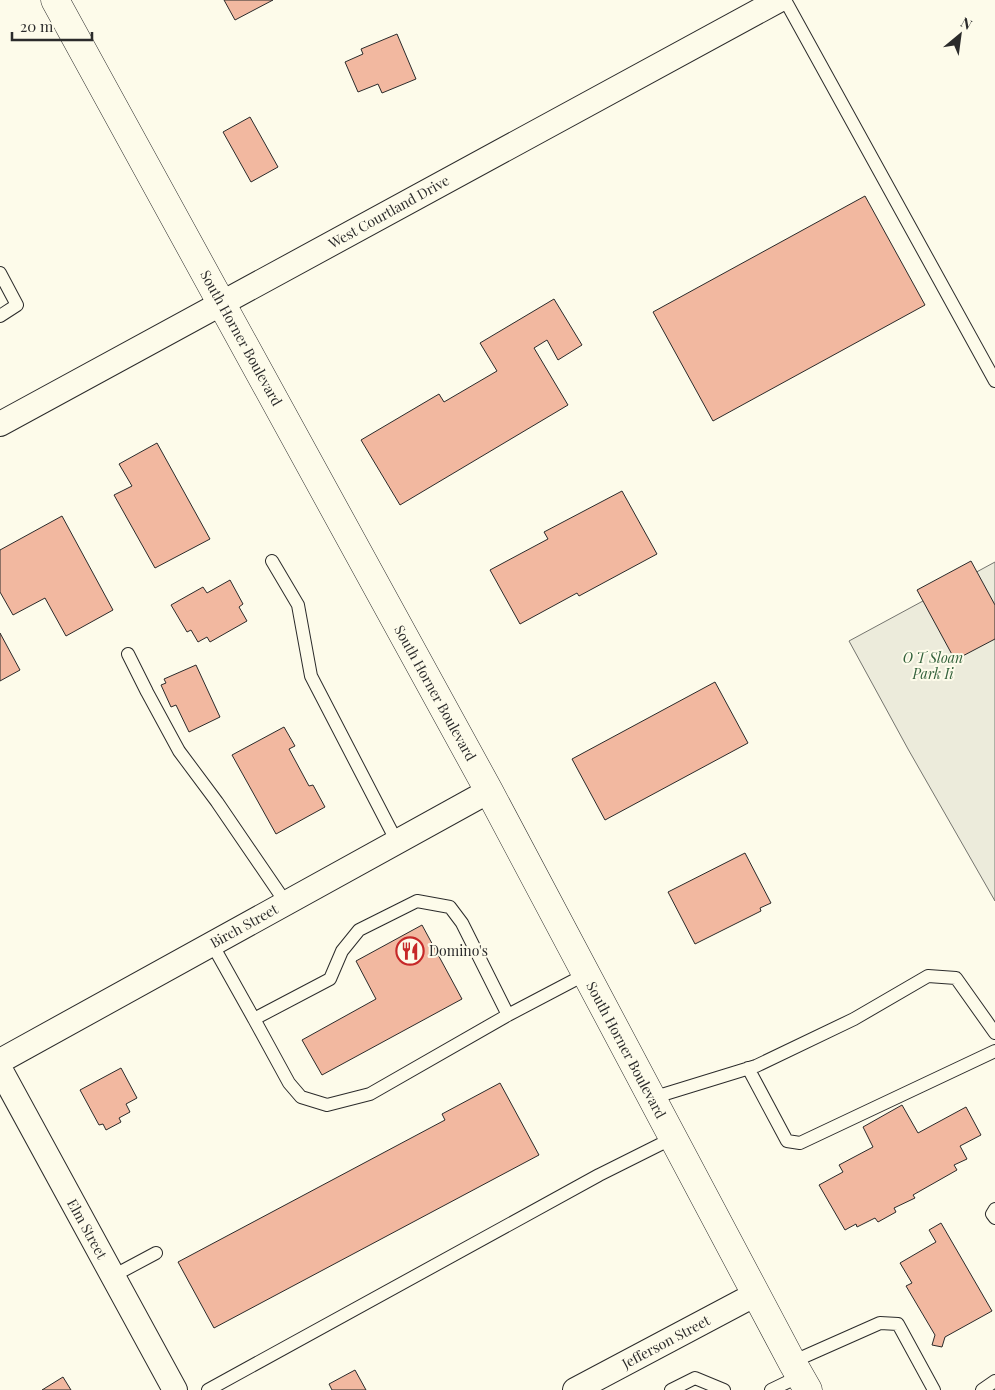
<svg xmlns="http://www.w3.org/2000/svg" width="995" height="1390" viewBox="0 0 995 1390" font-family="'Playfair Display',serif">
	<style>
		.green { fill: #ecebdb; stroke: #74746e }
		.building { fill: #f2b8a0; stroke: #2b2b2b }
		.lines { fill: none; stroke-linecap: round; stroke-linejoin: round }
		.lane-casing { stroke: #2b2b2b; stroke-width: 14 }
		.street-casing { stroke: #2b2b2b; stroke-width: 26 }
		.primary-casing { stroke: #2b2b2b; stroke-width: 29 }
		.lane { stroke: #fdfbea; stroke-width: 12 }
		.street { stroke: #fdfbea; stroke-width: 24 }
		.primary { stroke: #fdfbea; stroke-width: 28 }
		.labels { text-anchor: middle; stroke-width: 4; stroke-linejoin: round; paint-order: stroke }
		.street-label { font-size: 14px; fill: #2b2b2b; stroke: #fdfbea }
		.park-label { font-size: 14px; font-style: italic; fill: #34623c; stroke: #fdfbea }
		.poi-label { font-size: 14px; fill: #2b2b2b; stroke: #fdfbea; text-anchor: start }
	</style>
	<rect width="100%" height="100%" fill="#fdfbea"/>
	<!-- green -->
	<path class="green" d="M995,562V901L908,749L849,641Z"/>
	<!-- building -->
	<path class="building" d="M224,0H273L235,20Z
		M397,34L416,79L382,93L378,84L358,92L345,62L363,54L361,49Z
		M250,117L278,167L251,182L223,132Z
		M865,196L925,305L713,421L653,312Z
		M554,299L582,345L558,360L547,340L534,348L568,405L400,505L361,440L439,394L444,402L497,371L480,343Z
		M157,443L210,539L155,568L114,495L132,486L119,464Z
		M622,491L657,554L579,596L577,593L520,624L490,570L548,539L544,532Z
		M62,516L113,610L66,636L45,598L13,615L0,592V550Z
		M971,561L995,605V639L955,660L917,590Z
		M230,580L243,604L239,607L247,621L210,642L207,637L198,642L191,630L187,632L171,605L203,587L207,593Z
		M0,633L20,670L0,681Z
		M196,665L220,717L189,732L176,705L171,707L161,685L166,683L164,679Z
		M715,682L748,743L605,820L572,759Z
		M284,727L295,746L289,749L309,786L313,785L325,807L276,834L232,755Z
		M745,853L771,903L760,908L761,911L695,944L668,892Z
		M422,925L462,999L322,1075L302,1040L376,999L356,961Z
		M121,1068L137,1098L126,1104L130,1112L119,1118L121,1122L106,1130L103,1124L99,1125L80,1090Z
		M500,1083L539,1155L214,1328L178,1262L445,1120L442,1114Z
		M902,1105L918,1133L966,1107L981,1135L960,1146L967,1159L954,1165L957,1170L913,1195L915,1198L894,1208L896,1212L878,1222L875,1218L857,1227L856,1224L845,1230L819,1185L843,1172L839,1165L873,1147L863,1127Z
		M941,1223L992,1311L945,1337L942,1347L932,1345L935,1335L906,1286L912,1283L900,1263L936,1242L929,1230Z
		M355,1370L366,1390H332L329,1384Z
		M63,1377L71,1390H42Z"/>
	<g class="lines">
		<!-- lane casing -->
		<g class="lane-casing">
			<path id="lane" d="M785,0L995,381
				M0,273L17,305L0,316
				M272,561L298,605L311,676L397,842
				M128,654L147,692L179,751L217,802L286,903
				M212,944L254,1019L330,979L342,951L359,930L417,901L450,907L462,923L508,1015L586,974
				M254,1019L289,1083L301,1097L327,1105L370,1094L508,1015
				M748,1068L787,1141L800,1143L995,1051
				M652,1098L756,1066L854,1019L928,976L956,978L995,1033
				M995,1209L992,1214L995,1218
				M113,1276L156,1253
				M792,1362L880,1323L898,1324L934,1390
				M208,1390L599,1175L673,1138
				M671,1390L695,1378L724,1390
				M771,1390L800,1376
				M982,1390L995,1381"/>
		</g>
		<!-- street casing -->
		<g class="street-casing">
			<path id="street" d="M0,424L779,0
				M0,1061L489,791
				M0,1069L175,1390
				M575,1390L756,1294"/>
		</g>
		<!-- primary casing -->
		<g class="primary-casing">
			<path id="primary" d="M55,0L489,791L792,1362L808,1390"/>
		</g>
		<!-- lane -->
		<use href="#lane" class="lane"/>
		<!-- street -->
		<use href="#street" class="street"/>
		<!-- primary -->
		<use href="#primary" class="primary"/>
	</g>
	<!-- icons -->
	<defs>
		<g id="restaurant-ring" transform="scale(1.4375)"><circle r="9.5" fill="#fdfbea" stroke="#c62828" stroke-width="1.5"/><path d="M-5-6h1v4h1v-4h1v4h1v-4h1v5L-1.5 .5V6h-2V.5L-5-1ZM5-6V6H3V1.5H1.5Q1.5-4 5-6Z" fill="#c62828"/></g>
	</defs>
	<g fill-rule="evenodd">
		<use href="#restaurant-ring" x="410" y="951"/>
	</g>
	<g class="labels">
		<!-- street labels -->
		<g class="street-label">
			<text transform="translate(389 212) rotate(-29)" y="5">West Courtland Drive</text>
			<text transform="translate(241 338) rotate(61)" y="5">South Horner Boulevard</text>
			<text transform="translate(435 693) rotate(61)" y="5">South Horner Boulevard</text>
			<text transform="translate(244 926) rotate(-29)" y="5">Birch Street</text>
			<text transform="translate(626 1050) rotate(62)" y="5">South Horner Boulevard</text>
			<text transform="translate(87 1229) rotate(61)" y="5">Elm Street</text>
			<text transform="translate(666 1342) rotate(-28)" y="5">Jefferson Street</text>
		</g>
		<!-- park labels -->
		<g class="park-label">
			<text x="933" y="663">O T Sloan<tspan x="933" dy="16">Park Ii</tspan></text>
		</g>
		<!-- poi labels -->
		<g class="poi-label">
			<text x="429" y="956">Domino's</text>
		</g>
	</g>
	<!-- north arrow -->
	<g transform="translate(960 35) rotate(29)" stroke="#fdfbea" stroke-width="4" paint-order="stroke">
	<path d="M0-4L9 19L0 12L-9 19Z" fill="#2b2b2b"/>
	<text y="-8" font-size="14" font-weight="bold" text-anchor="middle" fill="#2b2b2b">N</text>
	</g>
	<!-- scale -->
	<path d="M12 32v8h80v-8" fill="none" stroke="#2b2b2b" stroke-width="2.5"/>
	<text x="20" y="32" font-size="15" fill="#2b2b2b" stroke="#fdfbea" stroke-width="4" paint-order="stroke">20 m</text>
</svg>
